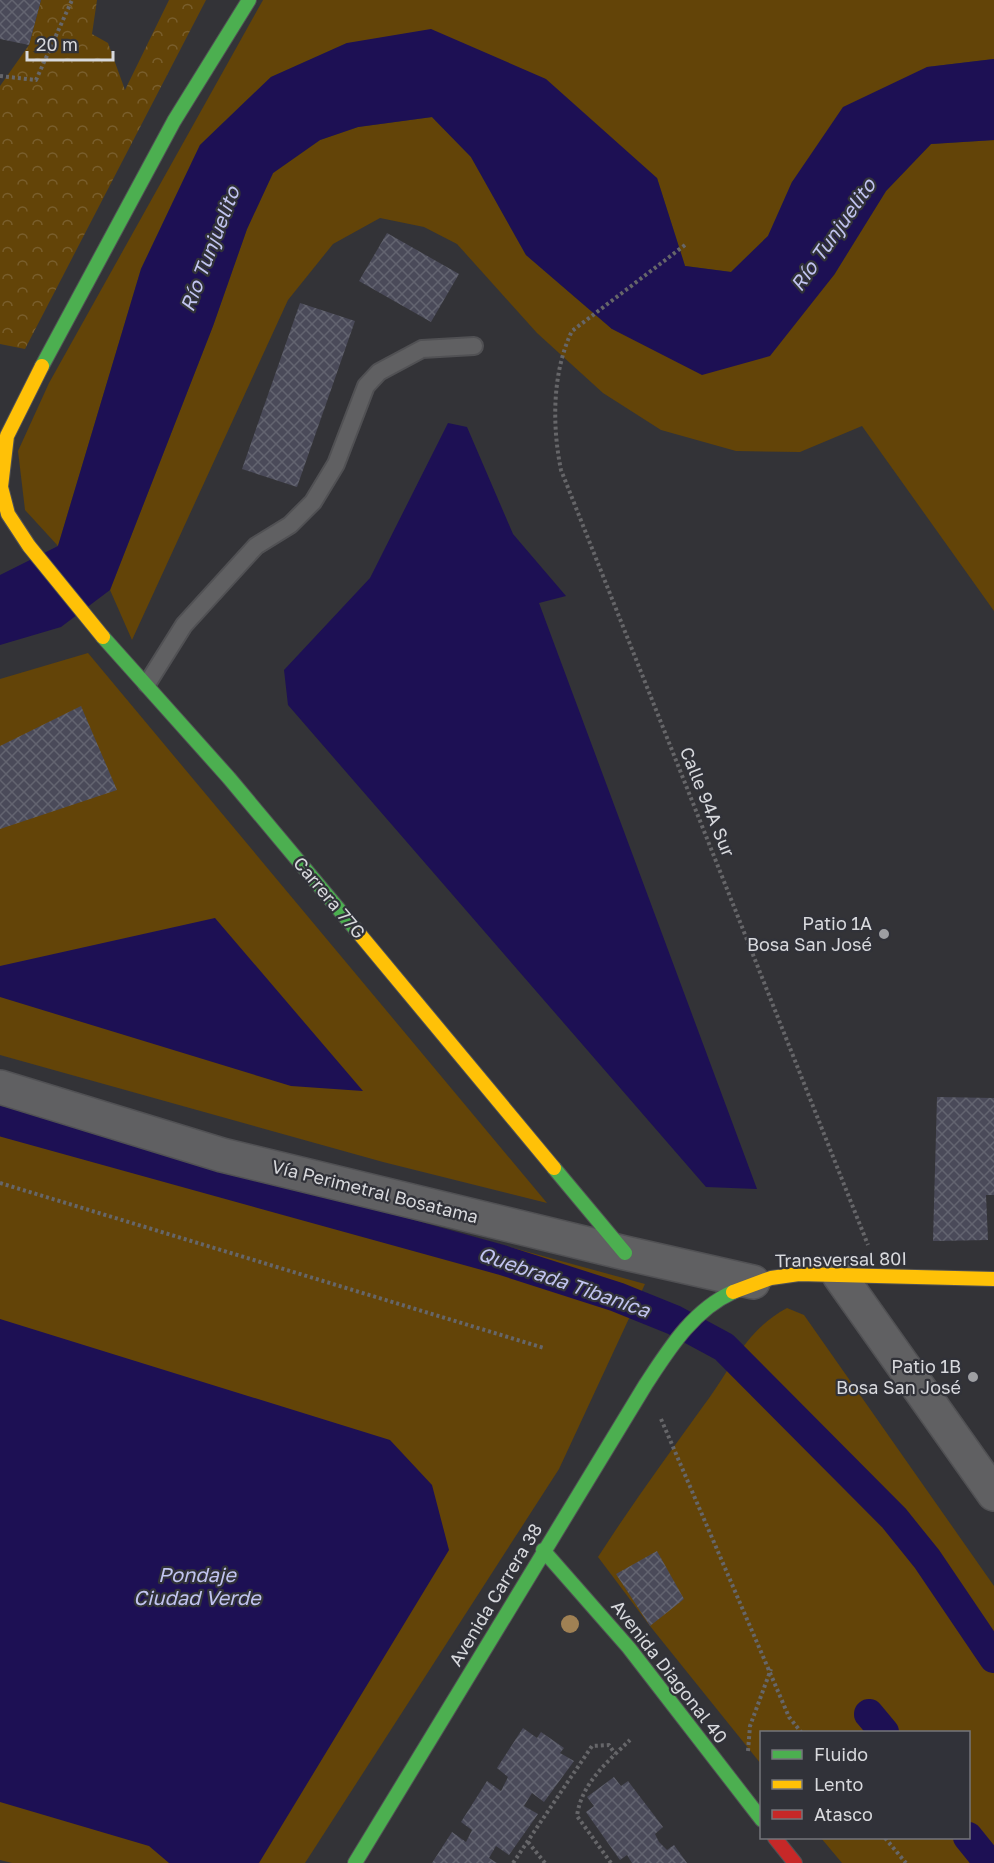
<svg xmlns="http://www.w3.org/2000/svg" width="994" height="1863" viewBox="0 0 994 1863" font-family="'Golos Text',sans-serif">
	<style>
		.grass { fill: #634408 }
		.forest { fill: url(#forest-crowns) }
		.water { fill: #1d1054 }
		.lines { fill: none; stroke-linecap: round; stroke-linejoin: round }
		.canal { stroke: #1d1054; stroke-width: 30 }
		.building { fill: url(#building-cross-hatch) }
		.lane-casing { stroke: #515154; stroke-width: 20 }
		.street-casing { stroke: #515154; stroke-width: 36 }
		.fast-casing { stroke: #515154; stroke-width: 16 }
		.slow-casing { stroke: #515154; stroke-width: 16 }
		.jam-casing { stroke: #515154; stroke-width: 16 }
		.path { stroke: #666669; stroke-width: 4; stroke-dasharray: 3 3; stroke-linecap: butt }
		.lane { stroke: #606062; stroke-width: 16 }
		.street { stroke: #606062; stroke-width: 33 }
		.fast { stroke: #4caf50; stroke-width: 14 }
		.slow { stroke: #ffc107; stroke-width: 14 }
		.jam { stroke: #c62828; stroke-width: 14 }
		.tree { fill: #a08154 }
		.poi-dot { fill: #9e9fa3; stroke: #313239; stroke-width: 2 }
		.labels { text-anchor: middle; stroke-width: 4.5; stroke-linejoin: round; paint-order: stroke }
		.street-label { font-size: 18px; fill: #d8d9dd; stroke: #313239 }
		.poi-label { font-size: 18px; fill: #d8d9dd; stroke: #313239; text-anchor: end }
		.water-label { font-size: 20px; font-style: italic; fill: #c1c4f0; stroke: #313239 }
	</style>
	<defs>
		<pattern id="forest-crowns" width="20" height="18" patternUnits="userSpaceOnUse" patternTransform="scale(1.5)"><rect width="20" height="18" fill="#634408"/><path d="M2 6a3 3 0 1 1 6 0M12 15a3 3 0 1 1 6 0" fill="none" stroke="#795e2c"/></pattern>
		<pattern id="building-cross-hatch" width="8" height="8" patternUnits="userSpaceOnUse" patternTransform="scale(1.5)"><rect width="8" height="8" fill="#4a4a59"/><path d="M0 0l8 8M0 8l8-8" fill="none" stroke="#636470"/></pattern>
	</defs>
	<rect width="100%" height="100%" fill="#333337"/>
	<!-- grass -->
	<path class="grass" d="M263,0H994V59L927,67L792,182L768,236L731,272L685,266L657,178L347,43L271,77L200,145L141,269L58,546L25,510L18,451L49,383Z
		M432,117L471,157L526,255L612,329L834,275L886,191L931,144L994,140V611L862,426L800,452L736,451L661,430L603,393L537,333L457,244L424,227L380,218L333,244L288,300L132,640L110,590L213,326L247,229L273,173L320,140L358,127Z
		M88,653L547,1203L383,1162L0,1055V679Z
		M0,1107L645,1284L559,1469L305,1863H12L0,1860Z
		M787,1308L804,1315L994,1586V1863H842L821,1838H968V1732H762L761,1764L650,1626L598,1557C632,1504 668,1455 704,1405C733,1367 743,1332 787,1308Z"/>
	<!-- forest -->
	<path class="forest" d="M41,0H97L92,34L108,43L125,90L169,0H206L25,349L0,344V86L29,45Z"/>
	<!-- water -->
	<path class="water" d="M431,29L546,79L657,178L685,266L731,272L768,236L792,182L843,107L927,67L994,59V140L931,144L886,191L834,275L770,356L702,375L612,329L526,255L471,157L432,117L358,127L320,140L273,173L247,229L213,326L110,590L61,627L0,645V575L58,546L141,269L200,145L271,77L347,43Z
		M448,423L467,427L513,534L566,596L539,603L757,1189L706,1187L288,705L284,670L370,578Z
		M215,918L363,1091L291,1086L0,997V966Z
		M0,1319L390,1440L432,1485L449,1550L259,1863H169L149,1846L0,1802Z"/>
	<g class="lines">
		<!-- canal -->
		<path class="canal" d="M0,1121L502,1260L617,1297L674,1320L724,1347L894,1518L927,1559L994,1658
			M869,1714L884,1732
			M968,1837L989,1863"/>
	</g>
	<!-- building -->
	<path class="building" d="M0,0H41L29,45L0,39Z
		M387,233L459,274L431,322L359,281Z
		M300,303L355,321L297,487L242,469Z
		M81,706L117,790L0,829V746Z
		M937,1097L994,1098V1195H986L988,1240L933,1241Z
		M657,1551L684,1599L650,1626L616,1574Z
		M523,1728L537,1738L541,1732L564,1748L560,1753L574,1761L544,1802L532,1793L524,1806L538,1814L509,1855L496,1846L489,1858L497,1863H432L452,1832L466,1842L472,1830L461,1822L487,1781L501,1791L508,1777L497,1768Z
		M614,1777L621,1786L628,1781L663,1827L655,1834L659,1842L667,1850L674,1845L687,1863H632L627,1855L620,1860L586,1812L594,1806L587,1797Z"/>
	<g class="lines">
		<!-- lane casing -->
		<g class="lane-casing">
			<path id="lane" d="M147,684L184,625L256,546L290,525L313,502L336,464L366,386L379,372L422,349L474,346"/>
		</g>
		<!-- street casing -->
		<g class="street-casing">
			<path id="street" d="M0,1087L222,1155L625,1253L753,1282
				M839,1275L994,1494"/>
		</g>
		<!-- fast casing -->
		<g class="fast-casing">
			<path id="fast" d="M42,366L174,121L249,0
				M103,637L229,778L357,931
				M554,1168L625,1253
				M543,1550L629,1648L762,1820
				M355,1863L646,1384C669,1349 693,1310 733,1292"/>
		</g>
		<!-- slow casing -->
		<g class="slow-casing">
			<path id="slow" d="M42,366L7,436L1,487L8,514L29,546L103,637
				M357,931L554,1168
				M733,1292L771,1278L799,1274L994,1279"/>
		</g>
		<!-- jam casing -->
		<g class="jam-casing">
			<path id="jam" d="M775,1838L795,1863"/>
		</g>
		<!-- path -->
		<path class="path" d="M0,76L36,80L72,0
			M685,245L572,331C552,372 552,426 561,470L868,1245
			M0,1183L544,1348
			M661,1419L789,1717L801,1732
			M748,1751L750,1726L771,1669
			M885,1838L906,1863
			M528,1842L545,1863
			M513,1863L592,1746L609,1745L615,1754
			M611,1863L577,1816C581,1784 608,1761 630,1740"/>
		<!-- lane -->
		<use href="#lane" class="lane"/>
		<!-- street -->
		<use href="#street" class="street"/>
		<!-- fast -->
		<use href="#fast" class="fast"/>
		<!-- slow -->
		<use href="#slow" class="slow"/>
		<!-- jam -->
		<use href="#jam" class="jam"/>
	</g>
	<!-- trees -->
	<circle class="tree" cx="570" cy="1624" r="9"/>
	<!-- markers -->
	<g class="poi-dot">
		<circle cx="884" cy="934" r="6"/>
		<circle cx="973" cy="1377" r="6"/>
	</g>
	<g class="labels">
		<!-- street labels -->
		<g class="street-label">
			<text transform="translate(707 802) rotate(68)" y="6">Calle 94A Sur</text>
			<text transform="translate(329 898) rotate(50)" y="6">Carrera 77G</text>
			<text transform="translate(375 1192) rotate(14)" y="6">Vía Perimetral Bosatama</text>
			<text transform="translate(841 1260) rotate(-1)" y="6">Transversal 80I</text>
			<text transform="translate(496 1595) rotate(-59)" y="6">Avenida Carrera 38</text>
			<text transform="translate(669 1672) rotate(52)" y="6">Avenida Diagonal 40</text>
		</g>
		<!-- poi labels -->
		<g class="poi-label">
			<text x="872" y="930">Patio 1A<tspan x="872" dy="21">Bosa San José</tspan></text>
			<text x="961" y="1373">Patio 1B<tspan x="961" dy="21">Bosa San José</tspan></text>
		</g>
		<!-- water labels -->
		<g class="water-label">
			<text transform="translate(833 235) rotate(-55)" y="7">Río Tunjuelito</text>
			<text transform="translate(210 249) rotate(-69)" y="7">Río Tunjuelito</text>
			<text transform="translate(564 1282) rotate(19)" y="7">Quebrada Tibaníca</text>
			<text x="197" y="1582">Pondaje<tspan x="197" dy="23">Ciudad Verde</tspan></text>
		</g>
	</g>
	<!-- legend -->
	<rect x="760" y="1731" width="210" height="108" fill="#313239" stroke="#74757b" stroke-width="1.5"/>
	<rect x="772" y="1750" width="30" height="9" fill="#4caf50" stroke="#74757b" stroke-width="1.5"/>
	<text x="814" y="1761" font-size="18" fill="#d8d9dd">Fluido</text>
	<rect x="772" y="1780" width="30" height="9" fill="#ffc107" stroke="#74757b" stroke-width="1.5"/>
	<text x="814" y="1791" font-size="18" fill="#d8d9dd">Lento</text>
	<rect x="772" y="1810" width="30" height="9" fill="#c62828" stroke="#74757b" stroke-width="1.5"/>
	<text x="814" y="1821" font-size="18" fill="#d8d9dd">Atasco</text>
	<!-- scale -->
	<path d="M27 51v9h86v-9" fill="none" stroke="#d8d9dd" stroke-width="3"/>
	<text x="36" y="51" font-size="18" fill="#d8d9dd" stroke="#313239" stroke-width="4.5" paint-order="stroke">20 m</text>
</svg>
